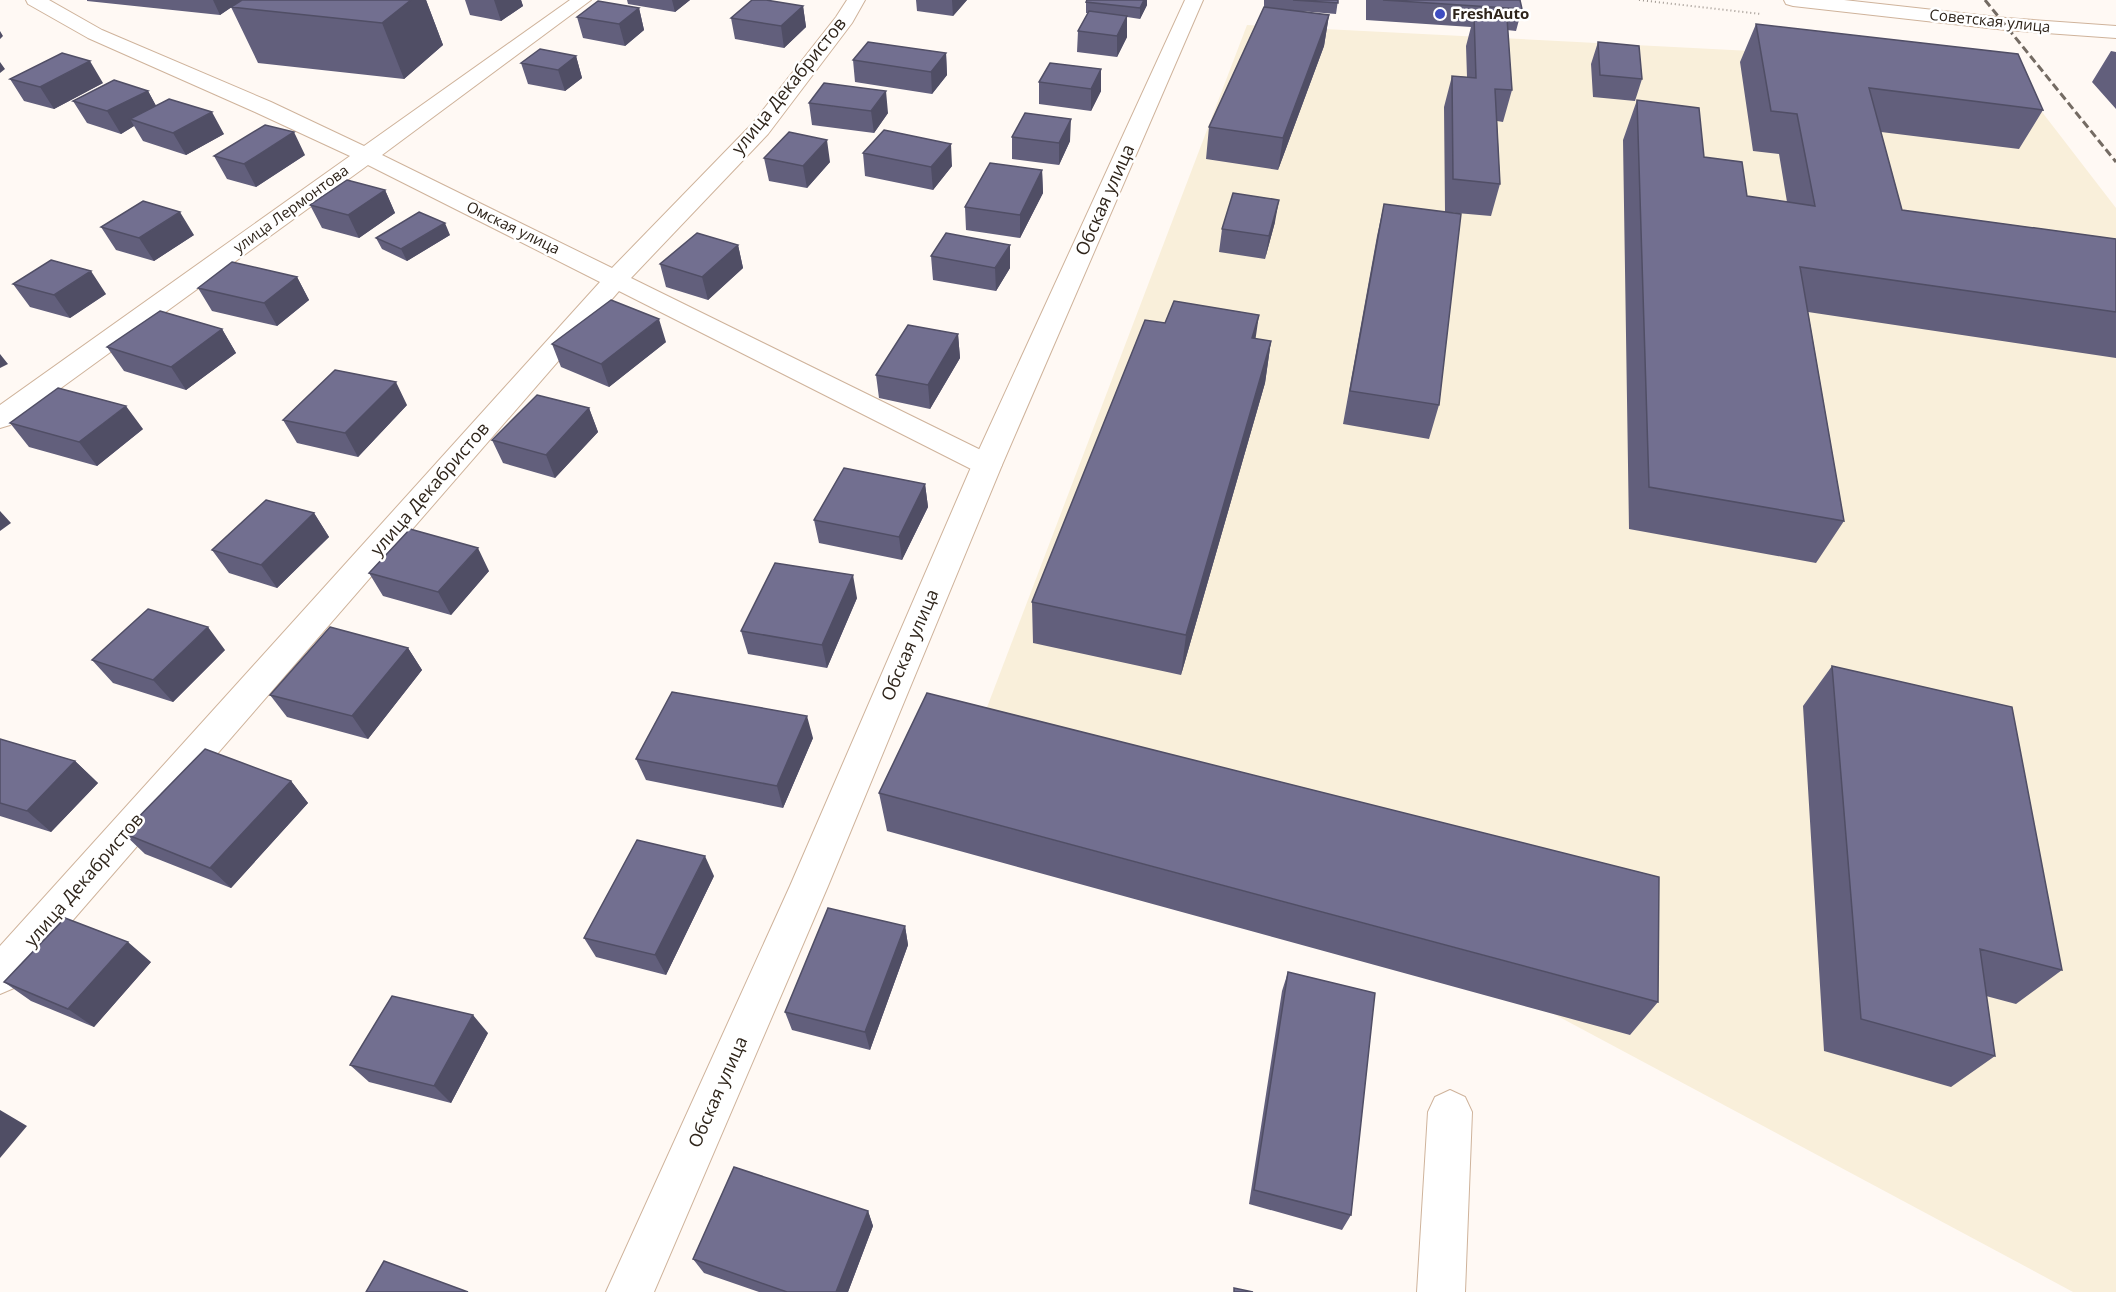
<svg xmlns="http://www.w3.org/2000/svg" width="2116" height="1292" viewBox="0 0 2116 1292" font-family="'Open Sans',sans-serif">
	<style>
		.industrial { fill: #f9efda }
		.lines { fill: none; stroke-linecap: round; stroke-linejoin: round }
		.street-casing { stroke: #cfb39b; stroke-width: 2 }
		.secondary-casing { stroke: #cfb39b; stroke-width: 2 }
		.path { stroke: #a19992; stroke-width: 2; stroke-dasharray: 1 3; stroke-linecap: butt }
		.street { fill: #fff; fill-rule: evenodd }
		.secondary { fill: #fff; fill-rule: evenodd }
		.rail { stroke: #746b63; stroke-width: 3; stroke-dasharray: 8 4; stroke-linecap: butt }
		.wall { fill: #625f7c }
		.shaded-wall { fill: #504e65 }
		.building { fill: #726f90; stroke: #504e65; stroke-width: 1.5 }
		.poi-dot { fill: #3e4dc1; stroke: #fff; stroke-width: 2 }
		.labels { text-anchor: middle; stroke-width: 5; stroke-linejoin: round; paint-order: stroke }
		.far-poi-label { font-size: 15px; font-weight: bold; fill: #2e241a; stroke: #fff; text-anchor: start }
		.far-street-label { font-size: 15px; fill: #2e241a; stroke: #fff }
		.street-label { font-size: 18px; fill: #2e241a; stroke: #fff }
	</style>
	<rect width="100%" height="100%" fill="#fff9f4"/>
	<!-- industrial -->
	<path class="industrial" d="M1247,25L2005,64L2116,208V1292H2073L986,710Z"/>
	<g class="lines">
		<!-- street casing -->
		<g class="street-casing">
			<path id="street" d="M26,0H49L102,30L271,102L364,146L570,0H591L382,155L612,268L752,124L836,17L847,0H865L852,23L768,134L631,278L997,458L1002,465L997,472L987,475L977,472L619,291L14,988L0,994V946L600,282L368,165L10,425L0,428V405L350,156L255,112L88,38L28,4Z
				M1450,1090L1465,1097L1472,1112L1465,1292H1417L1428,1112L1435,1097Z"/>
		</g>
		<!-- secondary casing -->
		<g class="secondary-casing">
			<path id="secondary" d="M1185,0H1203L1002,465L828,886L654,1292H606L790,886L972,465Z
				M1784,0H1844L2006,18L2116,26V38L2006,30L1793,6L1786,4Z"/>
		</g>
		<!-- path -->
		<path class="path" d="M1639,0L1761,14"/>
		<!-- street -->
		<use href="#street" class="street"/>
		<!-- secondary -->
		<use href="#secondary" class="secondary"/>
		<!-- rail -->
		<path class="rail" d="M1985,0L2116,162"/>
	</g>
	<!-- wall -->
	<path class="wall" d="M87,0H242L220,15L87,1Z
		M426,0L443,45L404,79L258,63L231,7Z
		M465,0H521L523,6L501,21L470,15Z
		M627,0H690L675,12L628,4Z
		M916,0H967L953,16L917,11Z
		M1087,0H1147V5L1140,19L1127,17V37L1117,57L1077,52L1078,31L1088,13H1086V2Z
		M1264,0H1338L1336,14L1300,11L1329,15L1324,46L1278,170L1206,159L1209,127L1264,7Z
		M1366,0H1520L1522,9L1516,31L1507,30L1512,90L1503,122L1497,121L1500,184L1491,216L1445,212L1444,107L1452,76L1467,77L1466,46L1471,27L1366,20Z
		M803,6L806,27L784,48L735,39L731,18Z
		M639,8L644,30L625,46L583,38L577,17Z
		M1756,24L2043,110L2019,149L1881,132L1902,210L2116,239V358L1808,312L1844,521L1816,563L1629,529L1623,140L1637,100L1704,157L1747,196L1787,202L1779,154L1753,151L1740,62Z
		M1598,42L1642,79L1635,101L1593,97L1591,64Z
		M2111,51L2116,52V109L2092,82Z
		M946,53L947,75L932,94L855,82L853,60Z
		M576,56L582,78L565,91L528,84L521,63Z
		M1101,69V91L1091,111L1039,104V82Z
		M10,79L103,83L54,109L24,101Z
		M148,91L156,106L224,134L186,155L143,141L134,126L121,134L87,123L73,101Z
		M809,103L888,113L874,133L812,125Z
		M1012,137L1070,141L1059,165L1012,159Z
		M863,153L952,166L933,190L865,176Z
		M305,155L256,187L227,179L214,156Z
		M764,158L830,162L807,188L769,181Z
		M1042,170L1043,193L1020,238L966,230L965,207Z
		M385,190L395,213L359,238L322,228L310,205Z
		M1384,204L1439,405L1429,439L1343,424L1377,236Z
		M1275,222L1265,259L1219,252L1222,229Z
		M101,227L194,235L154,261L116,250Z
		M450,235L407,261L382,249L376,238Z
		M738,245L743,268L708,300L666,287L660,264Z
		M931,256L1010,268L996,291L933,280Z
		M297,277L309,300L277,326L212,311L198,288Z
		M13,284L106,294L70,318L30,307Z
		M222,329L236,353L186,390L124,371L107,347Z
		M958,334L960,358L930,409L879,398L876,375Z
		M1255,339L1271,341L1265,383L1181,675L1033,643L1032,602Z
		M666,342L609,387L561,367L552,344Z
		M407,405L358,457L297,443L283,420Z
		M589,408L598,432L555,478L503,463L492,440Z
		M10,423L143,429L97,466L29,447Z
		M925,484L928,507L902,560L819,543L814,520Z
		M314,513L329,537L277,588L229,573L212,550Z
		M489,571L451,615L383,596L369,573Z
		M857,598L827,668L748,654L741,631Z
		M408,648L422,670L368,739L287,717L270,695Z
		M225,650L173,702L113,683L92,660Z
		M1832,666L2062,970L2016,1004L1986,996L1995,1056L1951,1087L1824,1051L1803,706Z
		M813,738L783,808L646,780L636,759Z
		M0,740L75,761L98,783L51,832L0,816Z
		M291,781L308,803L231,888L145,854L123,833Z
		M879,793L1658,1002L1630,1035L887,831Z
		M714,876L666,975L596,957L584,938Z
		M905,926L908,945L870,1050L792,1030L785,1012Z
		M151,962L94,1027L31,1001L4,982Z
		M1288,972L1351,1215L1342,1230L1249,1204L1282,991Z
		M488,1033L451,1103L369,1082L350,1065Z
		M868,1211L873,1226L848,1292H759L704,1273L693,1259Z"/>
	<!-- shaded-wall -->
	<path class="shaded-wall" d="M213,0H242L220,15Z
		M411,0H426L443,45L404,79L382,23Z
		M494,0H521L523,6L501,21Z
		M672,0H690L675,12Z
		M952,0H967L953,16Z
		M1144,0H1147V5L1140,19V8Z
		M803,6L806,27L784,48L781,26Z
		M639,8L644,30L625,46L619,24Z
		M1329,15L1324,46L1278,170L1283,138Z
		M1127,16V37L1117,57V36Z
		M0,31L3,36L0,39Z
		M946,53L947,75L932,94L931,72Z
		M576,56L582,78L565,91L558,70Z
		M90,61L103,83L54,109L40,87Z
		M0,62L5,69L0,73Z
		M1101,69V91L1091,111V89Z
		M148,91L160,113L130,119L134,126L121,134L107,111Z
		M886,91L888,113L874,133L871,111Z
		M212,112L224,134L186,155L173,133Z
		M1071,119L1070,141L1059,165V143Z
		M294,132L305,155L256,187L244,164Z
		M827,140L830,162L807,188L803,166Z
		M951,144L952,166L933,190L931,167Z
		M1042,170L1043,193L1020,238V215Z
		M385,190L395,213L359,238L348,215Z
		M1279,200L1275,222L1265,259L1269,236Z
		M180,212L194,235L154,261L139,238Z
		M445,223L450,235L407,261L401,249Z
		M738,245L743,268L708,300L702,277Z
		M1010,245V268L996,291L995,268Z
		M91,271L106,294L70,318L54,295Z
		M297,277L309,300L277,326L264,303Z
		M1259,315L1253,356L1252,338Z
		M659,319L666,342L609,387L601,364Z
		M222,329L236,353L186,390L171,367Z
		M958,334L960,358L930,409L928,385Z
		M1271,341L1265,383L1181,675L1186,635Z
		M0,354L8,364L0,368Z
		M396,382L407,405L358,457L345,433Z
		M126,406L143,429L97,466L79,442Z
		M589,408L598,432L555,478L546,455Z
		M925,484L928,507L902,560L899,537Z
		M0,511L11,523L0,531Z
		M314,513L329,537L277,588L261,565Z
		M478,548L489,571L451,615L438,592Z
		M853,575L857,598L827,668L822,645Z
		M208,627L225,650L173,702L153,680Z
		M408,648L422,670L368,739L352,716Z
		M807,716L813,738L783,808L777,786Z
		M75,761L98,783L51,832L27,811Z
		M291,781L308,803L231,888L210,868Z
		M705,856L714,876L666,975L655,955Z
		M905,926L908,945L870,1050L865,1032Z
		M128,942L151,962L94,1027L68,1009Z
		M473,1015L488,1033L451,1103L434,1086Z
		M0,1110L27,1126L0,1158Z
		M868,1211L873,1226L848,1292H836Z"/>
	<!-- building -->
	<path class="building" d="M242,0H411L382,23L231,7Z
		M752,0H766L803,6L781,26L731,18Z
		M1087,0H1144L1140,8L1086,2Z
		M1293,0H1338V3Z
		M1383,0H1520L1522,9Z
		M598,1L639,8L619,24L577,17Z
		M1264,7L1329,15L1283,138L1209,127Z
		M1089,11L1127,16L1117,36L1078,31Z
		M1474,15L1507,18L1512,90L1495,89L1500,184L1453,179L1452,76L1476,78Z
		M1756,24L2018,54L2043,110L1869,88L1902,210L2116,239V312L1800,267L1844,521L1649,487L1637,100L1699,108L1704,157L1742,162L1747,196L1815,206L1797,114L1771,111Z
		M868,42L946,53L931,72L853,60Z
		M1598,42L1639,46L1642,79L1600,75Z
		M540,49L576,56L558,70L521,63Z
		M62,53L90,61L40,87L10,79Z
		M1050,63L1101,69L1091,89L1039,82Z
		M114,80L148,91L107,111L73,101Z
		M824,83L886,91L871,111L809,103Z
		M169,99L212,112L173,133L130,119Z
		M1025,113L1071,119L1059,143L1012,137Z
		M265,125L294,132L244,164L214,156Z
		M884,130L951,144L931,167L863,153Z
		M789,132L827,140L803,166L764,158Z
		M990,163L1042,170L1020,215L965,207Z
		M347,180L385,190L348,215L310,205Z
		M1233,193L1279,200L1269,236L1222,229Z
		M143,201L180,212L139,238L101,227Z
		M1384,204L1461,214L1439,405L1350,391Z
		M419,212L445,223L401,249L376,238Z
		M697,233L738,245L702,277L660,264Z
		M946,233L1010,245L995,268L931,256Z
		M51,260L91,271L54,295L13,284Z
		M232,262L297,277L264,303L198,288Z
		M611,300L659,319L601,364L552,344Z
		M1174,301L1259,315L1252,338L1271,341L1186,635L1032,602L1145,320L1165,323Z
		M160,311L222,329L171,367L107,347Z
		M908,325L958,334L928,385L876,375Z
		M335,370L396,382L345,433L283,420Z
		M58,388L126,406L79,442L10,423Z
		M537,395L589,408L546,455L492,440Z
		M844,468L925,484L899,537L814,520Z
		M266,500L314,513L261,565L212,550Z
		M410,529L478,548L438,592L369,573Z
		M775,563L853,575L822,645L741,631Z
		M148,609L208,627L153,680L92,660Z
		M330,627L408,648L352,716L270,695Z
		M1832,666L2012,707L2062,970L1980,949L1995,1056L1861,1019Z
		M672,692L807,716L777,786L636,759Z
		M927,693L1659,877L1658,1002L879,793Z
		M0,739L75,761L27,811L0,803Z
		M205,749L291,781L210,868L123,833Z
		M637,840L705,856L655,955L584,938Z
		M828,908L905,926L865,1032L785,1012Z
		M65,918L128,942L68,1009L4,982Z
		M1288,972L1375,993L1351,1215L1254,1190Z
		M392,996L473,1015L434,1086L350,1065Z
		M734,1167L868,1211L836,1292H787L693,1259Z
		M384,1261L468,1292H366Z
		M1234,1288L1253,1292H1234Z"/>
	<!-- markers -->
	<circle class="poi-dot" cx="1440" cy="14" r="6"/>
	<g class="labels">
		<!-- far-poi labels -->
		<g class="far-poi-label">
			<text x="1452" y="19">FreshAuto</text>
		</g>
		<!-- far-street labels -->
		<g class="far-street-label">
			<text transform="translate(1990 21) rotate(6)" y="5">Советская улица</text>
			<text transform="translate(291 209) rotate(-36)" y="5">улица Лермонтова</text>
			<text transform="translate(513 228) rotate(26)" y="5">Омская улица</text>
		</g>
		<!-- street labels -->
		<g class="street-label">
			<text transform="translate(789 86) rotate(-51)" y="6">улица Декабристов</text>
			<text transform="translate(1105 200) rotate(-66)" y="6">Обская улица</text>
			<text transform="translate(430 489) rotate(-49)" y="6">улица Декабристов</text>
			<text transform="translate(910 645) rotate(-67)" y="6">Обская улица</text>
			<text transform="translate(84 880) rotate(-49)" y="6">улица Декабристов</text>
			<text transform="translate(718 1092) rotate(-66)" y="6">Обская улица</text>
		</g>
	</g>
</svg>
